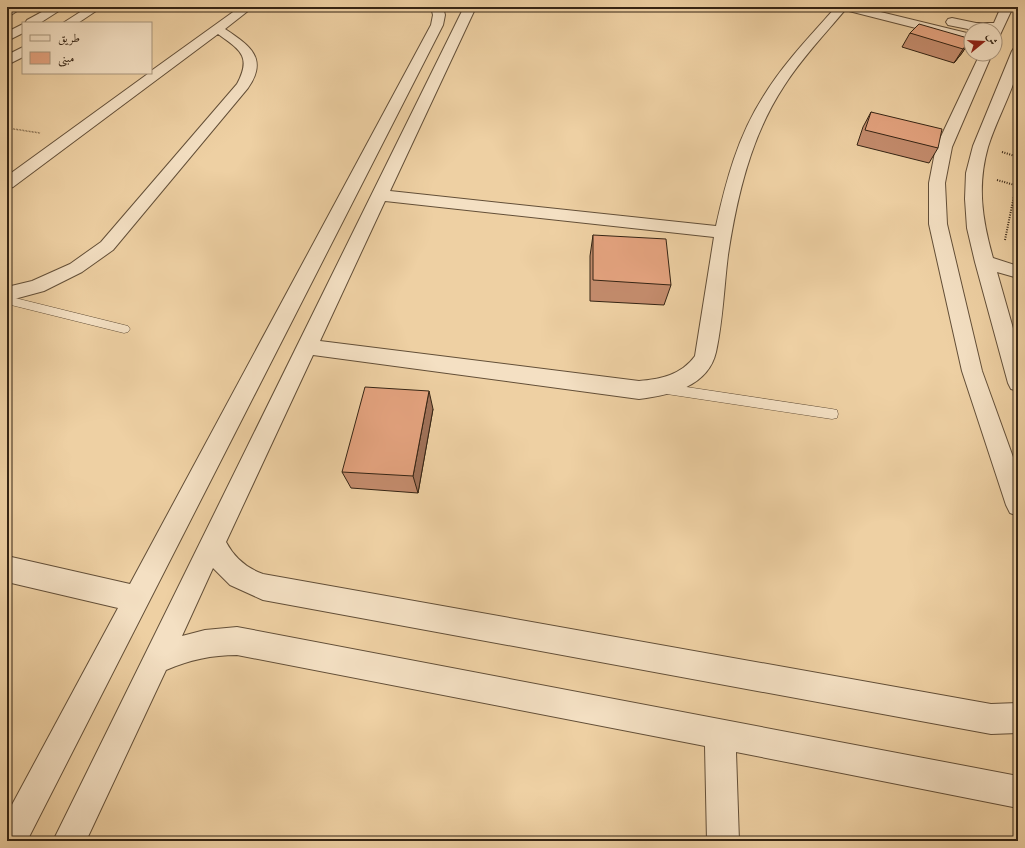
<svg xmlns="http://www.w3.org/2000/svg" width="1025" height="848" viewBox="0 0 1025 848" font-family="'IM FELL Double Pica',Amiri,serif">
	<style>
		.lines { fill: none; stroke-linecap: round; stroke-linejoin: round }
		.service-casing { stroke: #634f38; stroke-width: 1 }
		.minor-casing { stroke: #634f38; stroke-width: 2 }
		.tertiary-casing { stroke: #634f38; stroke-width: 2 }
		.path-far1 { stroke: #352414; stroke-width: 1.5; stroke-dasharray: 0.5 1; stroke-linecap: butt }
		.path { stroke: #352414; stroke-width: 2; stroke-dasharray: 1 1.5; stroke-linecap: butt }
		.service { fill: #f4e0c3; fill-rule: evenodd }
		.minor { fill: #f4e0c3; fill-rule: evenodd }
		.tertiary { fill: #f4e0c3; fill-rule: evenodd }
		.wall { fill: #c48c6d; stroke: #352414 }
		.shaded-wall { fill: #a07259; stroke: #352414 }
		.building { fill: #e4a37f; stroke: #352414 }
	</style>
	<rect width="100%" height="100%" fill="#eed0a3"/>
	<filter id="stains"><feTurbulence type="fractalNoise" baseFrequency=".005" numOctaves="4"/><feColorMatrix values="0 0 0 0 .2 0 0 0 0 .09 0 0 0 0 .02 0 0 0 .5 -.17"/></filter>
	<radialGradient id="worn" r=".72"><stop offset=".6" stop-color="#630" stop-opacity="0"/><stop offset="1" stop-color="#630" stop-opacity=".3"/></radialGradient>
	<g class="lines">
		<!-- service casing -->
		<g class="service-casing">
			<path id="service" d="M7,296L124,325L128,326L130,329L128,332L124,333L7,304Z
				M660,383L832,409L837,410L838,414L837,418L832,419L660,393L656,392L654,388L656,384Z"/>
		</g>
		<!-- minor casing -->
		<g class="minor-casing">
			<path id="minor" d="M88,7H102L78,23H63Z
				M240,7H253L225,29C249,45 269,58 248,88L113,250L82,272L44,291L7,301V287L32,281L70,264L101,242L237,84C252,56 240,50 218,34L13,187L7,189V176L149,73H151V71Z
				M431,7H443L445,15L443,25L27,841H7V814L118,608L7,582V556L130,584L431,25L433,15Z
				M464,7H476L390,191L716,226C726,181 738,136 763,97C783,64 810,36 836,7H860L971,34V42L845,10C824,35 801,59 784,86C751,136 737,196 728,255C724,287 723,320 716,352C708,387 670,395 639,399L313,355L226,542C234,557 246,568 263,574L991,704L1018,703V733L991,734L263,600L230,585L213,568L182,636L205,630L237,627L1018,776V808L736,752L739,841H707L705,746L237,655C212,655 189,660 166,670L86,841H53ZM385,201L714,237L695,356C681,375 661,379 639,381L320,341Z
				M1001,7H1013L999,37L995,38V30H973L948,25L946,22L948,19L952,18L976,23H994Z
				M23,47V57L7,65V55Z
				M1018,47C1018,54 1019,62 1018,69C1011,95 996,121 988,147C977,186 982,219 993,258L1018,266V278L997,272L1018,346V391L1011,389L1008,383L975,262L967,228L965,199L966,173L973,146L1012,51L1014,48Z
				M980,54H992L952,147L945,183L947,224L982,371L1018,471V516L1010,513L1006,505L962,371L929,224V183L936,147Z"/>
		</g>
		<!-- tertiary casing -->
		<g class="tertiary-casing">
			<path id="tertiary" d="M9,7H23L11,15L7,17V8Z
				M51,7H65L40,23H25L27,20Z
				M23,24V33L7,41V32Z"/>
		</g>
		<!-- path-far1 -->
		<path class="path-far1" d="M7,128L40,133"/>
		<!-- path -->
		<path class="path" d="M1002,152L1018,157
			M997,180L1018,186
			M1005,240L1016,186"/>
		<!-- service -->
		<use href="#service" class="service"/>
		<!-- minor -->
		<use href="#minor" class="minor"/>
		<!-- tertiary -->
		<use href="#tertiary" class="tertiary"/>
	</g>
	<!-- wall -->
	<path class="wall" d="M910,33L971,39L962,53L954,63L902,47Z
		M871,112L938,148L929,163L857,145L863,127Z
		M593,235L671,285L664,305L590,301V256Z
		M433,409L418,493L351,488L342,472Z"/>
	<!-- shaded-wall -->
	<path class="shaded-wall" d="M971,39L962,53L954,63L963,49Z
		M429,391L433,409L418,493L413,476Z"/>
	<!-- building -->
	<path class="building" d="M919,24L971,39L963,49L910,33Z
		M871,112L942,129L938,148L865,130Z
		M593,235L666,239L671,285L593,280Z
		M365,387L429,391L413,476L342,472Z"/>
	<!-- margin -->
	<rect width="1025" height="848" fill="none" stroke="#eed0a3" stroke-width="24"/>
	<rect x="8" y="8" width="1009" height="832" fill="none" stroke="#352414" stroke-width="2"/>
	<rect x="12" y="12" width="1001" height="824" fill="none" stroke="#352414"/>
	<!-- legend -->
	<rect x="22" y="22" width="130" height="52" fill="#f4e0c3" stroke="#a8957d"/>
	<rect x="30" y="35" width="20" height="6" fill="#f4e0c3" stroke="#a8957d"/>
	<text x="58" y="42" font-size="12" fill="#352414">طريق</text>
	<rect x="30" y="52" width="20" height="12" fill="#e4a37f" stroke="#a8957d"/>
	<text x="58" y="62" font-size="12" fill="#352414">مبنى</text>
	<!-- north arrow -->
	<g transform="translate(983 42) rotate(72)"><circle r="19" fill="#f4e0c3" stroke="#a8957d"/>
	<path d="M0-3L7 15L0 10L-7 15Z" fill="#8f2418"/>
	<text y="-6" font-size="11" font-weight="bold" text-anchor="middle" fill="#352414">ش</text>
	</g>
	<rect width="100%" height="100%" filter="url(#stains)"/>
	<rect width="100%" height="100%" fill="url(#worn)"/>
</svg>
